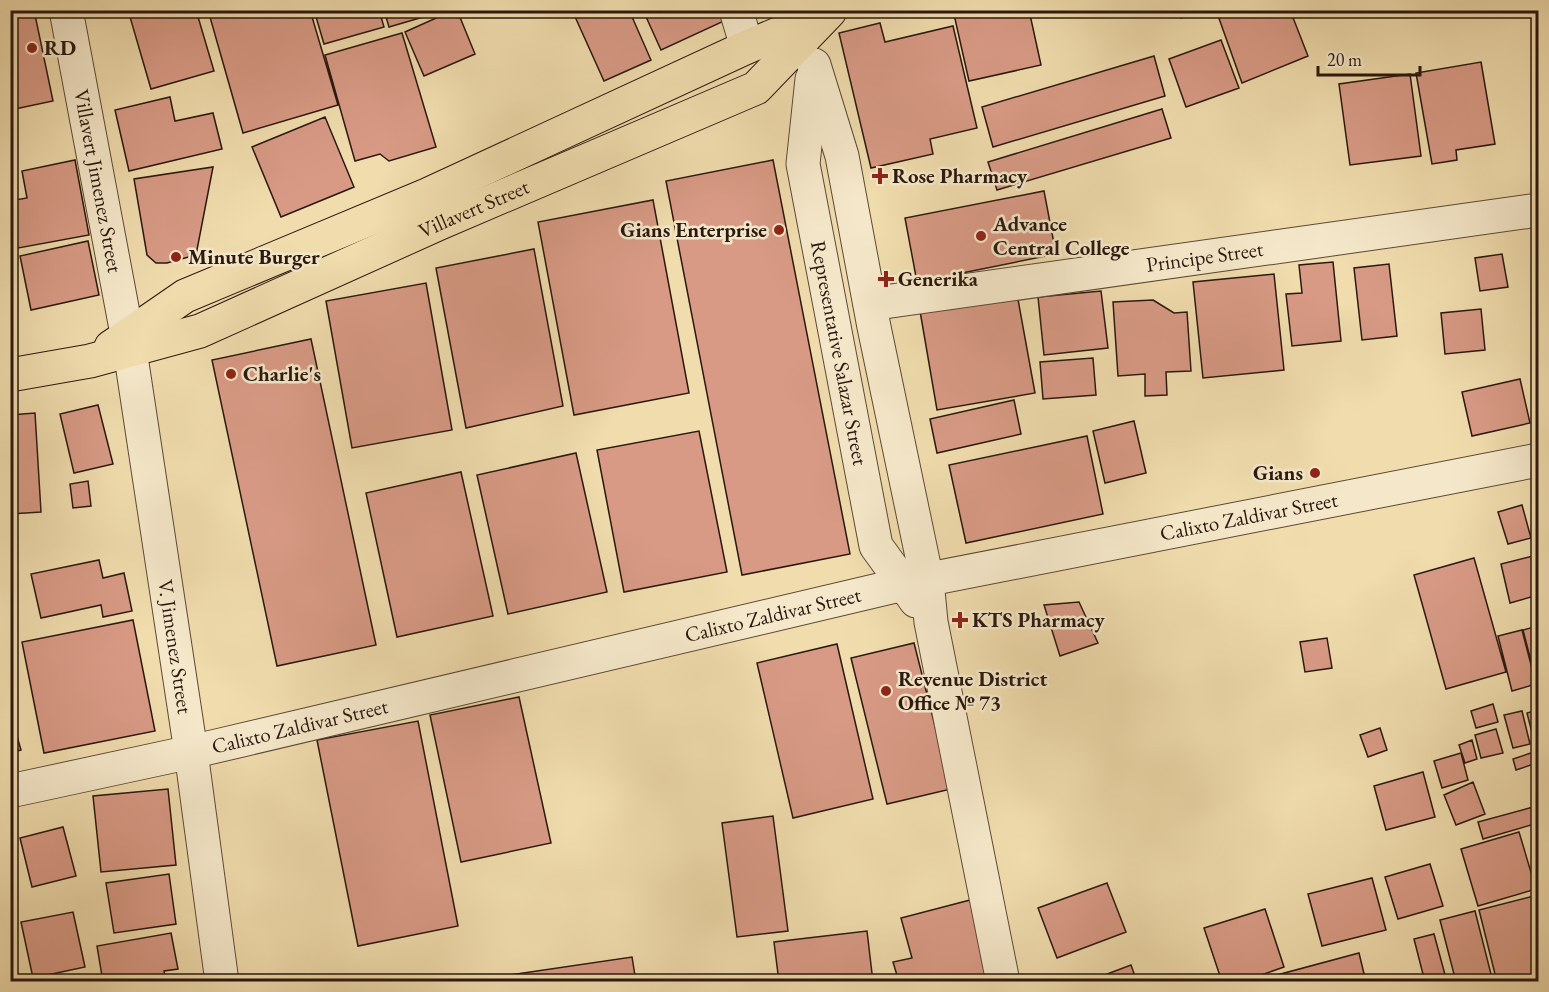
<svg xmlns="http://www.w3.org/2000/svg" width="1549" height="992" viewBox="0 0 1549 992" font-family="'EB Garamond',serif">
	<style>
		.building { fill: #d89a85; stroke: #2a180f; stroke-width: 1.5 }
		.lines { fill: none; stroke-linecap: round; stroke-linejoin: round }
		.minor-casing { stroke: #5c4936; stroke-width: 35 }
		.major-casing { stroke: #2a180f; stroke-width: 35 }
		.minor { stroke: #f5e8ca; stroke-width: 33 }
		.major { stroke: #f0dcad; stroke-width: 33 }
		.poi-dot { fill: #8f2418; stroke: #f5e8ca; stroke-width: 2 }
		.labels { text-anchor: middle; stroke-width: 5; stroke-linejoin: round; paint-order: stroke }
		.poi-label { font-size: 21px; font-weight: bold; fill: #2a180f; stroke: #f5e8ca; text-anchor: start }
		.street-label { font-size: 21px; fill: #2a180f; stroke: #f5e8ca }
	</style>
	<rect width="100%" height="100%" fill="#f0dcad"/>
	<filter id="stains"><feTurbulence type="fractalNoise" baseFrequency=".00333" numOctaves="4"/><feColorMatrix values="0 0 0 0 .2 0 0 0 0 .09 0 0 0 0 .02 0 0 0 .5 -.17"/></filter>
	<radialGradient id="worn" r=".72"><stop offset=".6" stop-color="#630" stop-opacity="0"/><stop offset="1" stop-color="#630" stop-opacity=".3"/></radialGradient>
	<!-- building -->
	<path class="building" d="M10,10H34L53,101L10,110Z
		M128,10H196L214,71L151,89Z
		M208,10H310L338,105L243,133Z
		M314,10H379L384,27L324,44Z
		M384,10H447L389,27Z
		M454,10H457L475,54L424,76L405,32Z
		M572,10H629L651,60L604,81Z
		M643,10H734L737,15L661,50Z
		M953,10H1029L1041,65L969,81Z
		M1178,10H1204L1181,18Z
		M1216,10H1290L1308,56L1242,83Z
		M880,23L885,42L953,26L977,128L930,139L933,154L871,168L839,33Z
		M402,33L436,147L389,161L380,154L355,161L325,55Z
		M1221,40L1239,88L1186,107L1169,59Z
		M1154,56L1165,96L993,147L982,107Z
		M1481,62L1495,144L1456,150L1457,160L1432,164L1416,73Z
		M1410,74L1421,156L1350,165L1339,84Z
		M170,97L175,121L213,113L222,149L129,171L115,110Z
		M1162,109L1171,138L997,190L988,162Z
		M325,117L354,187L281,217L252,147Z
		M75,160L89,235L13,249L10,236V201L27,198L22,171Z
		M773,160L850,554L742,575L666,181Z
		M213,167L196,255L167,263H156L147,255L134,179Z
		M1044,191L1056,254L917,282L905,218Z
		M653,200L689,393L574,415L538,222Z
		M88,241L99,295L31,310L20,256Z
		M534,249L563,406L466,428L436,268Z
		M1502,254L1508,287L1480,291L1475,258Z
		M1333,262L1341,341L1292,346L1286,294L1302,293L1299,265Z
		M1389,264L1397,336L1362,340L1354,268Z
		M1274,274L1284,370L1203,378L1193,282Z
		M426,283L452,430L352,448L326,301Z
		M1101,291L1108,348L1044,355L1038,297Z
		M1017,294L1035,393L937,410L920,311Z
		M1153,300L1174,313L1187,312L1191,371L1166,372L1167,395L1145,396V374L1118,376L1113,302Z
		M1481,309L1485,350L1445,354L1441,313Z
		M311,339L376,645L277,666L212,360Z
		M1093,358L1096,395L1043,399L1040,362Z
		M1520,379L1530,423L1472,436L1462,392Z
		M1014,400L1021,434L937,453L930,419Z
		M98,405L113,464L74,473L60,414Z
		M35,413L41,512L10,514V415Z
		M1134,421L1146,473L1105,483L1093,431Z
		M699,431L727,572L624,592L597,450Z
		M1087,436L1103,514L966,543L949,465Z
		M576,453L607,592L508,614L477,475Z
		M461,472L493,616L397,637L366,493Z
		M88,481L91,506L73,508L70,484Z
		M1522,505L1531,538L1508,544L1498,512Z
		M1537,555L1538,595L1510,603L1501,564Z
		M1474,558L1506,672L1446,689L1414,575Z
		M99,560L103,578L124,573L132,611L103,617L101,605L41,618L31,574Z
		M1079,602L1098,643L1060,656L1044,605Z
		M133,620L155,731L44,753L22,642Z
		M1538,626V664L1532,665L1523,630Z
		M1522,630L1536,684L1512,691L1498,636Z
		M1327,638L1332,668L1305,672L1300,642Z
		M914,643L951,789L887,804L851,658Z
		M837,644L873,799L793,818L757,663Z
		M519,697L551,843L461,862L430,715Z
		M1493,704L1498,722L1476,728L1471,711Z
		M1538,710V753H1537L1527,713Z
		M1522,711L1530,744L1513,748L1504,715Z
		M10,712L21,750L10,753Z
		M418,721L458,926L358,946L317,740Z
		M1380,728L1387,750L1368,757L1360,735Z
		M1496,729L1503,753L1481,758L1475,735Z
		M1472,740L1477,759L1465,763L1459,745Z
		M1534,752L1537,763L1516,770L1513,759Z
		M1461,753L1468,780L1442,788L1434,761Z
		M1423,772L1435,817L1386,830L1374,786Z
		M1473,782L1485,814L1456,825L1444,795Z
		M168,789L176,865L101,872L93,796Z
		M1533,807L1538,823L1483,839L1478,822Z
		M773,816L788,931L737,937L722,823Z
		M63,827L76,876L32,887L20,838Z
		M1519,832L1536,889L1478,906L1461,849Z
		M1430,864L1443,906L1398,919L1385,877Z
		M169,874L176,924L114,933L106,883Z
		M1372,878L1386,930L1322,946L1308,894Z
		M1107,883L1126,932L1057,958L1038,908Z
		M1538,895V982H1497L1479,910Z
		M974,899L990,982H899L893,962L912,958L901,918Z
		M1265,909L1284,967L1241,982H1222L1204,928Z
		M1475,911L1493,982H1456L1440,920Z
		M73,912L85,967L33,978L21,922Z
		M867,931L873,982H779L774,942Z
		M171,933L178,969L164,971L166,982H103L97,946Z
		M1434,934L1447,982H1425L1414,939Z
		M1359,953L1366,982H1251Z
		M632,957L636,982H463Z
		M1131,965L1137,982H1086Z"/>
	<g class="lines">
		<!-- minor casing -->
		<g class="minor-casing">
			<g id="minor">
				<path id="s1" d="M66,10L130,350L191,752L222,982"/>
				<path d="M736,10L747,47"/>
				<path d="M814,65L842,156L874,327L927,580L931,622L1003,982"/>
				<path id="s2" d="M812,79L803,164L876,546L916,601"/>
				<path id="s3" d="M870,304L1538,210"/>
				<path id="s4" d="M10,791L191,752L904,584L1538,460"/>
			</g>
		</g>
		<!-- major casing -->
		<g class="major-casing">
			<g id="major">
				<path d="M111,347L185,296L427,195L747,47L816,18"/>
				<path id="s5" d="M10,375L90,361L200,331L440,223L756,88L830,11"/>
			</g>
		</g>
		<!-- minor -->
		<use href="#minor" class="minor"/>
		<!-- major -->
		<use href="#major" class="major"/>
	</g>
	<!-- markers -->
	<g class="poi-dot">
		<circle cx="32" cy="48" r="6"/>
		<path d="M877 167h6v6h6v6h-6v6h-6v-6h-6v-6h6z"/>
		<circle cx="779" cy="230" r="6"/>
		<circle cx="981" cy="236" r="6"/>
		<circle cx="176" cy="257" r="6"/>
		<path d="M883 270h6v6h6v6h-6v6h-6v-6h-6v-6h6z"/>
		<circle cx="231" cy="374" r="6"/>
		<circle cx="1315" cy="473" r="6"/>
		<path d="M957 611h6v6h6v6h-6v6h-6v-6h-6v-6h6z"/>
		<circle cx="886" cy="691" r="6"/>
	</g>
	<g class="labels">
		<!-- poi labels -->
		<g class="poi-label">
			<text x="44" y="55">RD</text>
			<text x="892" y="183">Rose Pharmacy</text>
			<text x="993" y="231">Advance<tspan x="993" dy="24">Central College</tspan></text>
			<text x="767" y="237" text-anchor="end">Gians Enterprise</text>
			<text x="188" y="264">Minute Burger</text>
			<text x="898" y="286">Generika</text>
			<text x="243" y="381">Charlie's</text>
			<text x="1303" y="480" text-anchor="end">Gians</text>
			<text x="972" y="627">KTS Pharmacy</text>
			<text x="898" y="686">Revenue District<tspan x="898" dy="24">Office № 73</tspan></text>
		</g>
		<!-- street labels -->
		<g class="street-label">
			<text dy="7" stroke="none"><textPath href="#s1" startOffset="174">Villavert Jimenez Street</textPath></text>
			<text dy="7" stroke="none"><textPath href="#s5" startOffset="495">Villavert Street</textPath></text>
			<text dy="7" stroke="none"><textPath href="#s3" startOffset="338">Principe Street</textPath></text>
			<text dy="7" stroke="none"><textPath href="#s2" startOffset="278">Representative Salazar Street</textPath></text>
			<text dy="7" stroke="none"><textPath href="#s4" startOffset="1269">Calixto Zaldivar Street</textPath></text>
			<text dy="7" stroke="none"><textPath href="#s4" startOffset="783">Calixto Zaldivar Street</textPath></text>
			<text dy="7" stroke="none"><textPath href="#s1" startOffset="646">V. Jimenez Street</textPath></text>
			<text dy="7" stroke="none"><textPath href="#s4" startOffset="297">Calixto Zaldivar Street</textPath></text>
		</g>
	</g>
	<!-- margin -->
	<rect width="1549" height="992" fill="none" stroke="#f0dcad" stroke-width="36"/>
	<rect x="12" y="12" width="1525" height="968" fill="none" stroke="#2a180f" stroke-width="3"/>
	<rect x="18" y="18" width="1513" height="956" fill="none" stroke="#2a180f" stroke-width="1.5"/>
	<!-- scale -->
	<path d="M1318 66v9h102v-9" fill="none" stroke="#2a180f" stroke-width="3"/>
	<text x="1327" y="66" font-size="18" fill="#2a180f" stroke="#f5e8ca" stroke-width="4.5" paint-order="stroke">20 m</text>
	<rect width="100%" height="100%" filter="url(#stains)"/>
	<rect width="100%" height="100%" fill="url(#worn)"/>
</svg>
